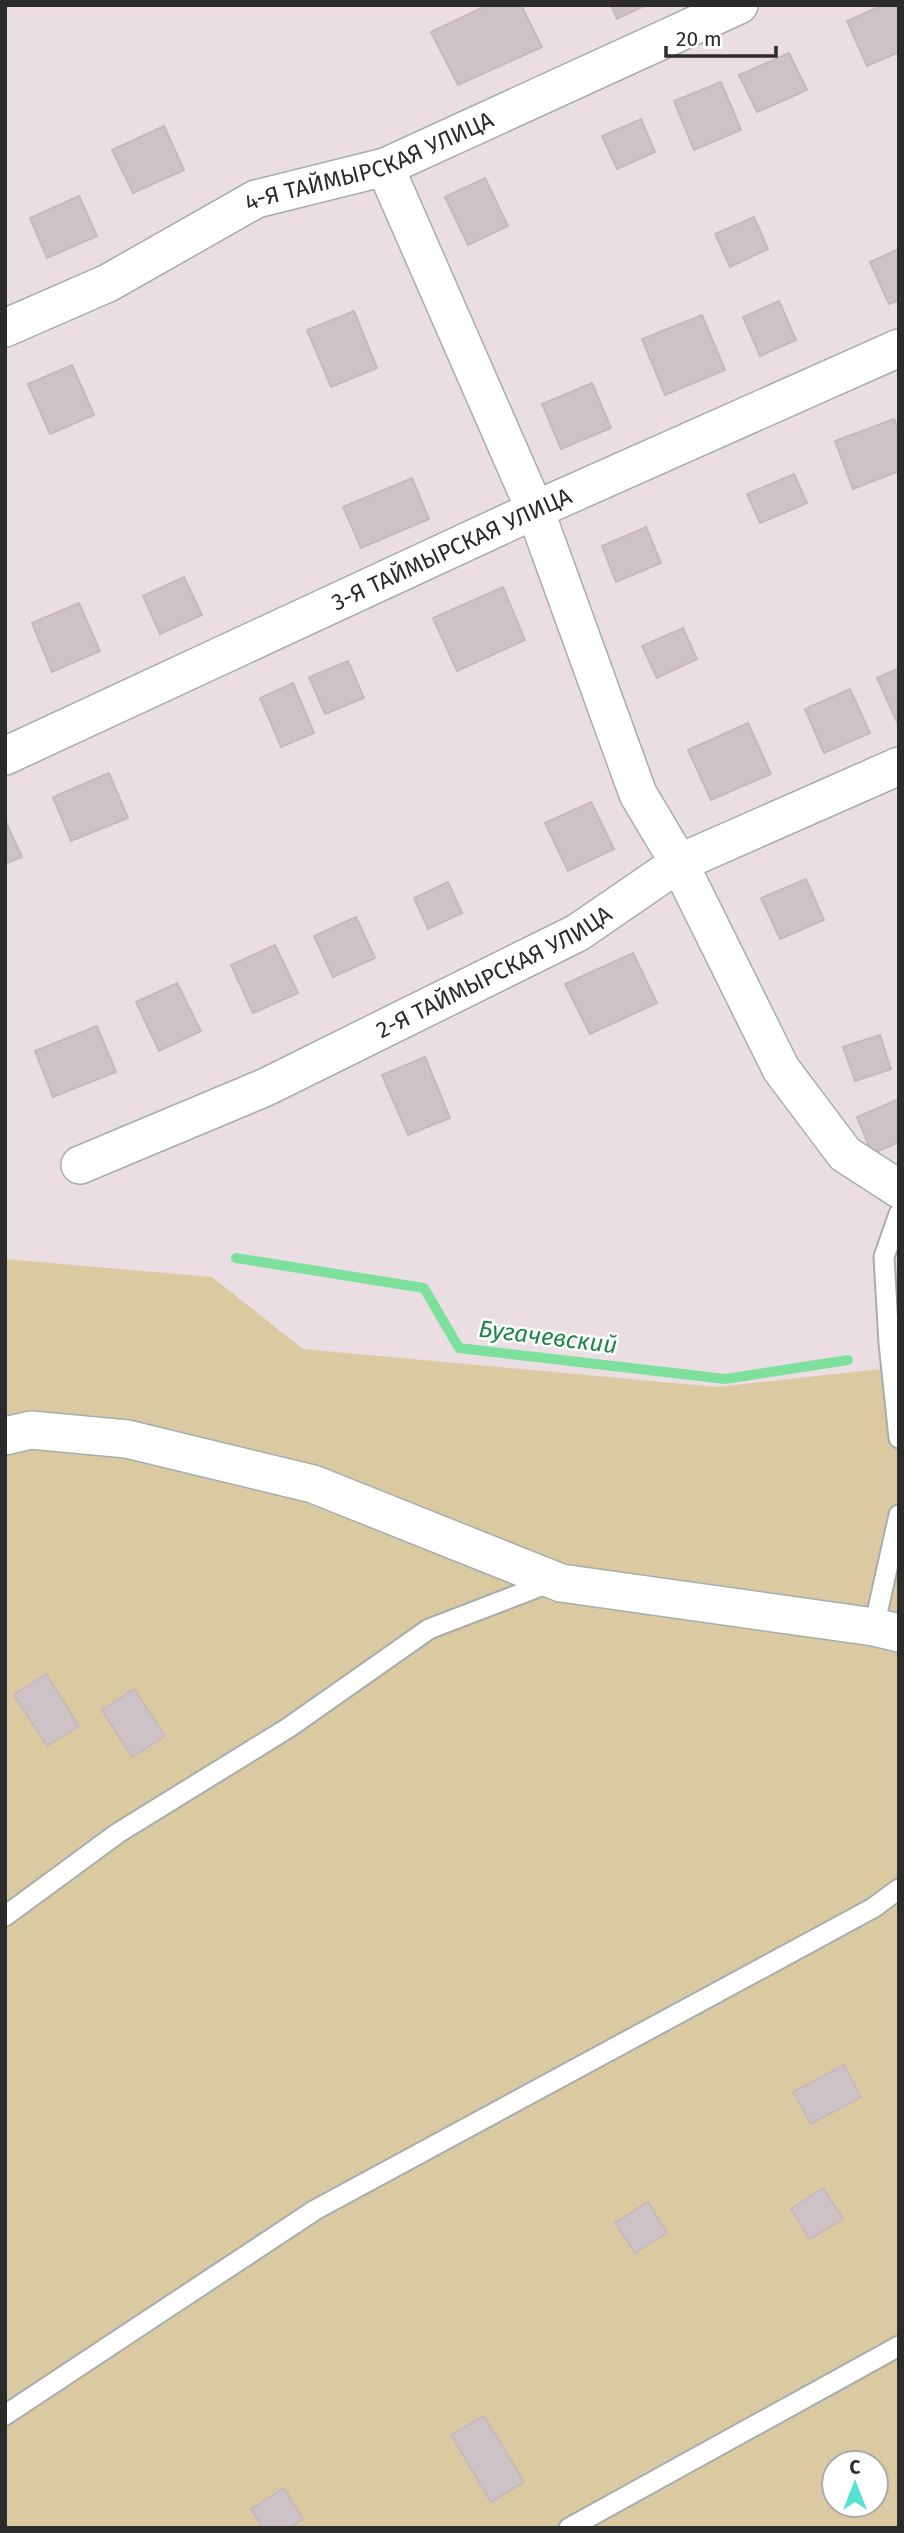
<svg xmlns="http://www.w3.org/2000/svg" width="904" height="2533" viewBox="0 0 904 2533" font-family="'Fira Sans',sans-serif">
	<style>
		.green { fill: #dbcaa1; fill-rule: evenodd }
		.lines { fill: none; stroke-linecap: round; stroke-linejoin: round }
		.stream { stroke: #7ee09d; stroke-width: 10 }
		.building { fill: #cdc3c6; stroke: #c6b8bc; stroke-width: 2 }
		.lane-casing { stroke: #a5aead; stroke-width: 23 }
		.street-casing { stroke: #a5aead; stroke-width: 40 }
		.lane { stroke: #fff; stroke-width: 19 }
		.street { stroke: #fff; stroke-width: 37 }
		.labels { text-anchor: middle; stroke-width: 5; stroke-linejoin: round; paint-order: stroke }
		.street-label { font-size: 23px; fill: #2b2b2b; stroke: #fff }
		.water-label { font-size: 24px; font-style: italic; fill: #1c8646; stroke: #fff }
	</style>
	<rect width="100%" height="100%" fill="#ebdee3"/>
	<!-- green -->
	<path class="green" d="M5,1259L212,1277L303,1349L717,1387L899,1367V2528H5ZM834,2463H876V2505H834Z"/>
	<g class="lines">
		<!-- stream -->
		<path class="stream" d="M236,1258L424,1288L459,1348L725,1379L848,1360"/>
	</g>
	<!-- building -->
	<path class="building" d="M488,5H521L542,47L458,85L431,32Z
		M611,5H646L617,19Z
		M883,5H899V52L867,66L847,21Z
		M789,53L807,90L757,112L739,75Z
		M721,82L741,130L694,150L674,101Z
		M641,119L655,152L617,169L602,136Z
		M164,126L184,170L133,193L112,150Z
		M485,178L508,226L468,245L445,197Z
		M79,196L97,236L47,258L30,218Z
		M754,217L768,249L730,267L715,234Z
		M899,249V300L889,304L870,262Z
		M779,301L796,340L760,356L743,317Z
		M354,311L377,368L331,387L307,330Z
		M702,315L725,370L665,395L642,339Z
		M72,365L94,415L50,434L28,384Z
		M592,383L611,428L561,449L542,404Z
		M894,419L899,431V471L853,489L835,441Z
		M794,474L807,503L760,523L747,494Z
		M412,478L429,519L361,548L343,507Z
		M646,527L661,563L616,582L602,546Z
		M184,577L202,615L160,634L143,596Z
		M503,587L525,640L457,671L433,618Z
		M79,603L100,651L52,672L32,623Z
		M683,628L697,659L657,678L642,646Z
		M348,661L364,698L325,714L309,677Z
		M899,668V721L897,722L877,678Z
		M293,683L314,733L281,747L260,698Z
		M850,689L870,733L824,753L805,709Z
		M748,723L771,774L711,800L688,750Z
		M109,773L128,818L71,841L53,797Z
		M591,802L614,849L568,871L545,823Z
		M5,820L22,857L5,864Z
		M806,879L824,920L780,939L761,898Z
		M448,882L462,913L428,929L414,898Z
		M356,917L375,958L333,977L314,936Z
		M275,945L298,993L253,1013L231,965Z
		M633,953L657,1003L590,1034L565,984Z
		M177,983L201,1031L159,1051L136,1002Z
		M97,1026L116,1072L53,1097L35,1051Z
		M880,1035L891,1069L855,1081L843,1047Z
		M425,1057L450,1118L408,1135L382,1075Z
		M899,1099V1142L872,1154L857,1117Z
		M46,1674L79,1726L47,1746L14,1695Z
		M134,1689L165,1736L132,1757L102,1710Z
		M844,2065L861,2097L811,2124L793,2092Z
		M823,2188L843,2219L810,2239L791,2209Z
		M648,2202L667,2233L635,2253L615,2223Z
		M484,2416L524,2482L491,2502L451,2435Z
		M284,2488L303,2519L289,2528H263L251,2509Z"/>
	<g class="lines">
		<!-- lane casing -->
		<g class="lane-casing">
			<path id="lane" d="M899,1214L884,1257L889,1343L899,1438
				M874,1627L899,1515
				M5,1916L118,1833L288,1728L429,1629L554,1581
				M5,2415L315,2210L873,1908L899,1889
				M569,2528L899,2346"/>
		</g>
		<!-- street casing -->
		<g class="street-casing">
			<g id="street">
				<path d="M385,167L535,510L638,794L679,863L781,1069L845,1154L899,1189"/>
				<path id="s1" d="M5,328L108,283L256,199L385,167L739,5"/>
				<path id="s2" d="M5,756L535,510L899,348"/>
				<path id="s3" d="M80,1165L266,1087L577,933L679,863L899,766"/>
				<path d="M5,1436L31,1430L127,1439L313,1484L561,1583L874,1627L899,1633"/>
			</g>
		</g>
		<!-- lane -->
		<use href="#lane" class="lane"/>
		<!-- street -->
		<use href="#street" class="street"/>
	</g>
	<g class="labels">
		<!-- street labels -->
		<g class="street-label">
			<text dy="8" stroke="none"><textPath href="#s1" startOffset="402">4-Я ТАЙМЫРСКАЯ УЛИЦА</textPath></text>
			<text dy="8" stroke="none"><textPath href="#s2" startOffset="492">3-Я ТАЙМЫРСКАЯ УЛИЦА</textPath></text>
			<text dy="8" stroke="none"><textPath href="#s3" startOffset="457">2-Я ТАЙМЫРСКАЯ УЛИЦА</textPath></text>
		</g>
		<!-- water labels -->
		<g class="water-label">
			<text transform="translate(548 1337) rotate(7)" y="8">Бугачевский</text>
		</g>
	</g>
	<!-- border -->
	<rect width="904" height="2533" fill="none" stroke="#2b2b2b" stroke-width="14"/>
	<!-- north arrow -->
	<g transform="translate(855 2484)"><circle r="33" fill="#ffffff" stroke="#aaaaaa" stroke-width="2"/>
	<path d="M0-5L12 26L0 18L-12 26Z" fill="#52e4d0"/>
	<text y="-10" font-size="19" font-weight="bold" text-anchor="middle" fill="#2b2b2b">С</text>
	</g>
	<!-- scale -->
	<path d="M666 46v10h110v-10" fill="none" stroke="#2b2b2b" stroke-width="3.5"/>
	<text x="676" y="46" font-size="21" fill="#2b2b2b" stroke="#ffffff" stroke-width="5" paint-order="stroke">20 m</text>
</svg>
